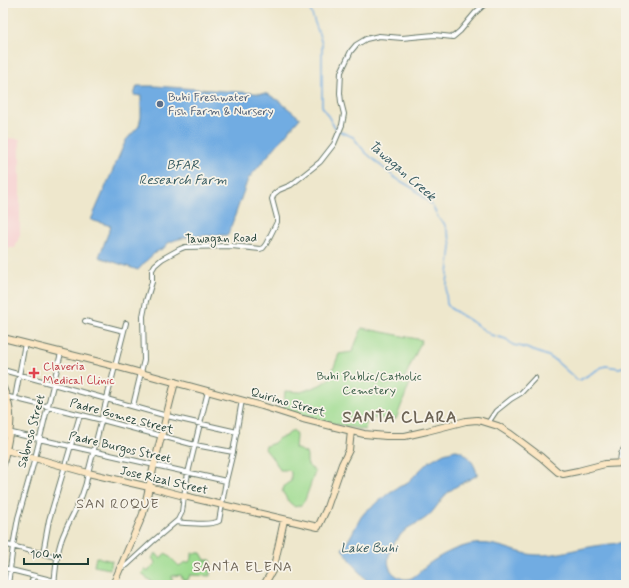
<svg xmlns="http://www.w3.org/2000/svg" width="629" height="588" viewBox="0 0 629 588" font-family="Mynerve,sans-serif">
	<style>
		.built { fill: #f7cfd0 }
		.green { fill: #9edb90; stroke: #5e8c62 }
		.water { fill: #71ace2; stroke: #48748b }
		.lines { fill: none; stroke-linecap: round; stroke-linejoin: round }
		.stream { stroke: #71ace2; stroke-width: 1.5 }
		.street-casing { stroke: #677869; stroke-width: 6 }
		.secondary-casing { stroke: #677869; stroke-width: 8 }
		.street { stroke: #fff; stroke-width: 4 }
		.secondary { stroke: #fbe6c3; stroke-width: 6 }
		.service-dot { fill: #5c6f8a; stroke: #f7f3e8; stroke-width: 1.5 }
		.health-dot { fill: #e0444e; stroke: #f7f3e8; stroke-width: 1.5 }
		.labels { text-anchor: middle; stroke-width: 3.5; stroke-linejoin: round; paint-order: stroke }
		.service-label { font-size: 12px; fill: #4e5e75; stroke: #f7f3e8; text-anchor: start }
		.street-label { font-size: 12px; fill: #1f3d34; stroke: #f7f3e8 }
		.health-label { font-size: 12px; fill: #be3a42; stroke: #f7f3e8; text-anchor: start }
		.park-label { font-size: 12px; fill: #385d46; stroke: #f7f3e8 }
		.water-label { font-size: 13px; font-style: italic; fill: #345960; stroke: #f7f3e8 }
		.quarter-label { font-size: 14px; letter-spacing: 1px; fill: #6d6456; stroke: #f7f3e8 }
		.district-label { font-size: 16px; font-weight: bold; letter-spacing: 1px; fill: #6d6456; stroke: #f7f3e8 }
	</style>
	<rect width="100%" height="100%" fill="#f7f3e8"/>
	<filter id="ink" filterUnits="userSpaceOnUse"><feTurbulence type="fractalNoise" baseFrequency=".025" numOctaves="2"/><feDisplacementMap in="SourceGraphic" scale="8" xChannelSelector="R" yChannelSelector="G"/><feConvolveMatrix kernelMatrix="1 2 1 2 8 2 1 2 1" color-interpolation-filters="sRGB"/></filter>
	<filter id="wash" filterUnits="userSpaceOnUse"><feTurbulence type="fractalNoise" baseFrequency=".012" numOctaves="4" result="noise"/><feDisplacementMap in="SourceGraphic" scale="16" xChannelSelector="R" yChannelSelector="G"/><feGaussianBlur stdDeviation="0.9" result="paint"/><feColorMatrix in="noise" values="0 0 0 0 0 0 0 0 0 0 0 0 0 0 0 0 0 1.4 0 .05"/><feComposite in="paint" operator="in"/></filter>
	<g filter="url(#wash)">
		<rect width="100%" height="100%" fill="#eee7cc"/>
		<!-- built -->
		<path class="built" d="M3,138L20,139V234L15,248H3V208H6L3,207Z"/>
		<!-- green -->
		<path class="green" d="M362,328L422,340L404,379L410,383L396,419L367,418L365,430L320,421L283,411L285,391L301,392L320,385L329,379L339,354L352,352Z
			M293,430L295,432L296,436L295,448L306,453C308,457 306,462 308,465C311,469 313,468 315,472L305,500L301,505L295,507L289,502L282,491L285,485L291,481V472L289,470H280L276,463L265,449L266,446L274,443L279,438L286,436Z
			M156,553L160,558L166,553L179,566L184,563L189,562L192,558V553H201L205,560H211V576L190,575L188,580H183L181,575L172,576V585H153L154,583L145,577L142,573L146,569L148,571L156,563L152,558Z
			M96,557L112,561L110,569L94,566Z"/>
		<!-- water -->
		<path class="water" d="M137,86H155L268,94L279,101L300,118L248,179L228,235L191,236L175,240L168,243L164,248L156,252L148,259L138,270L99,257L111,226L91,220L126,140L139,126L141,117V96L134,95Z
			M455,450C466,450 476,465 477,475C469,481 458,484 451,490C441,497 436,510 427,517C421,522 414,524 408,528C397,536 381,558 392,572C396,576 402,580 408,579C415,578 422,569 427,565C438,557 452,549 465,546C474,543 486,543 495,545C510,548 523,555 539,555C555,555 569,551 584,548C598,545 612,544 626,542V585H370L342,549L348,541L361,517L366,511L378,502L390,492L408,482L428,462L444,453Z"/>
		<g class="lines">
			<!-- stream -->
			<path class="stream" d="M308,3L310,5V9L319,34L322,44V106L334,126L339,131L353,137L365,152L394,177L414,189L432,205L439,219L444,223L450,239L451,247L446,293L447,304L450,308L471,321L491,335L506,339L513,345L523,347L548,356L556,361L566,370L577,380H580L602,367L606,366L619,368L626,366"/>
		</g>
	</g>
	<g filter="url(#ink)">
		<g class="lines">
			<!-- street casing -->
			<g class="street-casing">
				<path id="street" d="M85,321L124,331
					M3,370L167,416L237,432
					M5,396L102,420L195,445L233,452
					M15,398L25,343
					M133,406L144,360L143,316L146,301L152,282V270L155,265L162,259L180,249L185,247L232,246L260,249L263,248L266,244L277,222V218L272,199L274,194L279,190L291,185L320,162L334,144L342,125L344,114L341,102L340,93L341,72L351,51L356,45L366,39L379,36L402,38L434,35L453,37L460,31L476,12L486,3
					M488,423L496,411L511,399L521,393L535,378
					M3,431L226,481
					M620,463L621,454L626,447
					M176,522C186,523 211,526 219,521L226,481L233,452L242,400
					M3,544L57,557
					M43,553L49,520L80,415
					M3,568L55,581
					M121,568L127,565L152,542L178,520L182,512L184,496L188,473L208,391
					M8,585L13,546L18,518L35,458L61,353
					M31,585L33,576
					M54,585C56,566 57,548 65,531C74,511 85,495 88,473L126,323"/>
			</g>
			<!-- secondary casing -->
			<g class="secondary-casing">
				<path id="secondary" d="M3,338L115,366L262,406L303,419L364,434L386,436H405L427,431L466,421L477,420L482,421L498,426L509,433L541,457L558,472L563,474L578,471L605,464L626,463
					M3,388C16,416 9,435 3,464
					M6,450L88,473L149,487L184,496L318,527L326,510L342,464L349,450L351,431
					M113,585L143,514L154,465L175,382
					M264,585L272,571L275,562L284,520"/>
			</g>
			<!-- street -->
			<use href="#street" class="street"/>
			<!-- secondary -->
			<use href="#secondary" class="secondary"/>
		</g>
	</g>
	<!-- markers -->
	<circle class="service-dot" cx="160" cy="104" r="4"/>
	<path class="health-dot" d="M32 367h4v4h4v4h-4v4h-4v-4h-4v-4h4z"/>
	<g class="labels">
		<!-- service labels -->
		<g class="service-label">
			<text x="168" y="101">Buhi Freshwater<tspan x="168" dy="14">Fish Farm &amp; Nursery</tspan></text>
		</g>
		<!-- street labels -->
		<g class="street-label">
			<text transform="translate(221 238) rotate(-1)" y="4">Tawagan Road</text>
			<text transform="translate(288 402) rotate(16)" y="4">Quirino Street</text>
			<text transform="translate(122 416) rotate(15)" y="4">Padre Gomez Street</text>
			<text transform="translate(31 431) rotate(-75)" y="4">Sabroso Street</text>
			<text transform="translate(120 447) rotate(13)" y="4">Padre Burgos Street</text>
			<text transform="translate(164 480) rotate(13)" y="4">Jose Rizal Street</text>
		</g>
		<!-- health labels -->
		<g class="health-label">
			<text x="43" y="370">Claveria<tspan x="43" dy="14">Medical Clinic</tspan></text>
		</g>
		<!-- park labels -->
		<g class="park-label">
			<text x="369" y="380">Buhi Public/Catholic<tspan x="369" dy="14">Cemetery</tspan></text>
		</g>
		<!-- water labels -->
		<g class="water-label">
			<text x="183" y="169">BFAR<tspan x="183" dy="15">Research Farm</tspan></text>
			<text transform="translate(403 170) rotate(41)" y="5">Tawagan Creek</text>
			<text x="369" y="552">Lake Buhi</text>
		</g>
		<!-- quarter labels -->
		<g class="quarter-label">
			<text x="118" y="508">SAN ROQUE</text>
			<text x="243" y="571">SANTA ELENA</text>
		</g>
		<!-- district labels -->
		<g class="district-label">
			<text x="400" y="422">SANTA CLARA</text>
		</g>
	</g>
	<!-- margin -->
	<rect width="629" height="588" fill="none" stroke="#f7f3e8" stroke-width="16"/>
	<!-- scale -->
	<path d="M24 558v6h64v-6" fill="none" stroke="#1f3d34" stroke-width="2"/>
	<text x="30" y="558" font-size="12" fill="#1f3d34" stroke="#f7f3e8" stroke-width="3" paint-order="stroke">100 m</text>
</svg>
